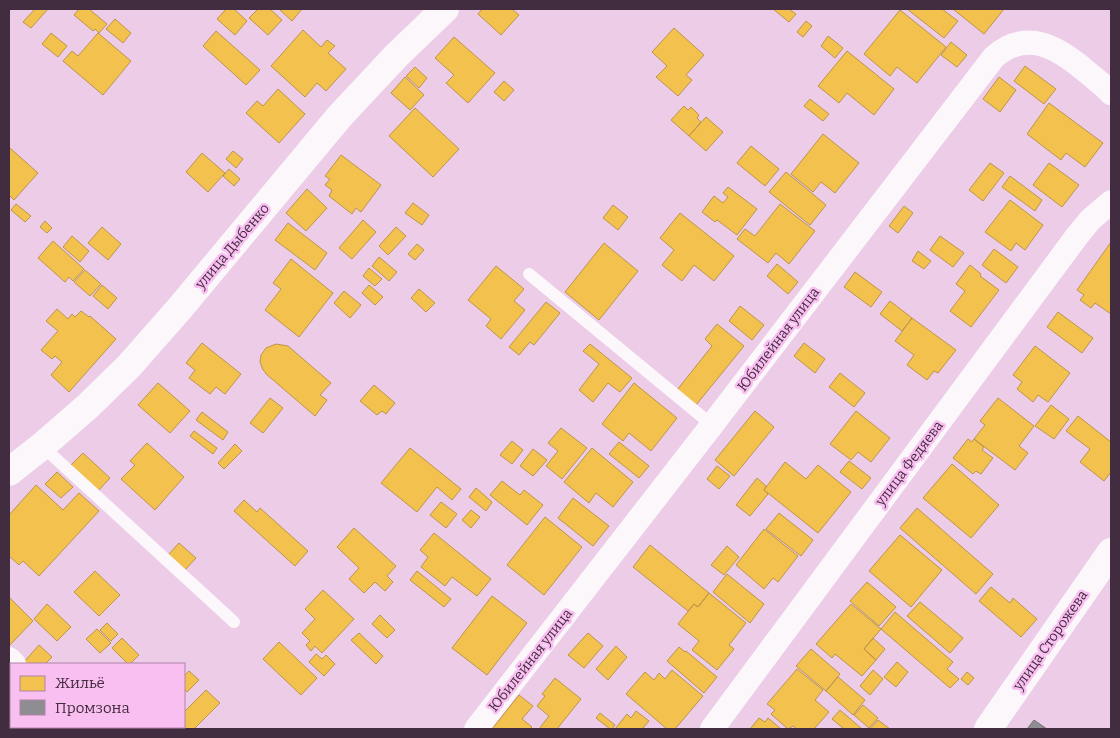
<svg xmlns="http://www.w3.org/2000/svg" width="1120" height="738" viewBox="0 0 1120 738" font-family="Bitter,serif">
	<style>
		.homes { fill: #f2c14e; stroke: #bd944a }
		.industry { fill: #8d8d92; stroke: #767079 }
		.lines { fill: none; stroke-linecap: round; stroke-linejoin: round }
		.service { stroke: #fcf7fb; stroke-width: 12 }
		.minor { stroke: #fcf7fb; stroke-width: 24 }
		.tertiary { stroke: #fcf7fb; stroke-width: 28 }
		.secondary { stroke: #fcf7fb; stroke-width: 28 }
		.labels { text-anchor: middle; stroke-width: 5; stroke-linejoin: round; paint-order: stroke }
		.street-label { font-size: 14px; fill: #422c3f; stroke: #f9bff0 }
	</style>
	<rect width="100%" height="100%" fill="#eccce7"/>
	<!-- homes -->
	<path class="homes" d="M35,9H48L31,28L23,22Z
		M79,9H89L107,24L99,33L95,29L93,31L74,15Z
		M226,9H234L247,21L235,35L217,19Z
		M258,9H270L282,20L268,35L249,18Z
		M279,9H302L292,21Z
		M482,9H512L519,15L501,35L478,14Z
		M773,9H789L796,14L789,22Z
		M907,9H942L958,21L944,38Z
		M953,9H1004L984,34Z
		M900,10L946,47L917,83L897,67L890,76L864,54Z
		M115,19L131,33L123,43L106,29Z
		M806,21L812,26L803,37L797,32Z
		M674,28L704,55L686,75L692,80L678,96L656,77L667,66L652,52Z
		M303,30L321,47L327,40L335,46L328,53L346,69L326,91L317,83L305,97L271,66Z
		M216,31L260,70L246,85L203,46Z
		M51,33L67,46L58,57L42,44Z
		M98,33L131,61L103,95L63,61L72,51L78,56Z
		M828,36L843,48L835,58L821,46Z
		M454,37L495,73L468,103L446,83L454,75L435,58Z
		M951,42L967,55L957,67L941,55Z
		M847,51L894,89L874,115L847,93L839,103L818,86Z
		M1025,66L1056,89L1044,104L1014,81Z
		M415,67L427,78L419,88L406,76Z
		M405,77L424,95L410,110L391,93Z
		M999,77L1016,90L1000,112L983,99Z
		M504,81L514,90L504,101L494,92Z
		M278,89L305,114L279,143L246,113L257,101L263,106Z
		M810,99L829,114L823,121L804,106Z
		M1049,103L1103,143L1085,167L1066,153L1061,160L1027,134Z
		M684,106L688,110L691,107L699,115L697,118L701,122L689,136L671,120Z
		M415,108L459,149L433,177L389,136Z
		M706,117L723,132L706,151L689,136Z
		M823,134L859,163L835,193L821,182L813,192L791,174Z
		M751,146L779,169L765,186L737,163Z
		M10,148L38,173L14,200L9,195V150Z
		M233,151L243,159L236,168L226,159Z
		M202,153L225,173L208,192L186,172Z
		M341,155L381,185L361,212L356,208L352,214L329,196L332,190L325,185L330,179L325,176Z
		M990,163L1004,173L983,201L969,190Z
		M1049,163L1079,185L1062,207L1033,185Z
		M229,169L240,179L234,186L223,176Z
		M786,172L826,205L810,225L769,192Z
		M1010,176L1042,200L1035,211L1002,187Z
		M728,187L757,209L737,235L717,220L715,222L702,212L714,196L723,203L728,197L723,193Z
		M307,189L327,208L306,231L286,213Z
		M1010,200L1043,225L1025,250L1016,243L1011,251L985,232Z
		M413,203L429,215L422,225L405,213Z
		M16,204L31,216L25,222L11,210Z
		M780,204L815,231L789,264L776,253L768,263L737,239L745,229L755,236Z
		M613,205L628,217L618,230L603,218Z
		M904,206L913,213L898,233L889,226Z
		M680,213L734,256L714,281L694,265L682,281L662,265L674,250L660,238Z
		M363,220L376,232L352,259L339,248Z
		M45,221L52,228L47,233L40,227Z
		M288,223L327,253L315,270L275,240Z
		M102,227L121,244L108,260L88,243Z
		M396,227L406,236L388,255L379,246Z
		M72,236L89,251L80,262L63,247Z
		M940,236L964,253L953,267L930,250Z
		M53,241L84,269L73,281L69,277L65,282L38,258Z
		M1111,242V314L1095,303L1091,308L1080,300L1084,295L1077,290Z
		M604,243L638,271L599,320L565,292Z
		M417,244L424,250L415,260L408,254Z
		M994,249L1018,267L1006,283L982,265Z
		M918,251L931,261L924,269L912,261Z
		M379,257L397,272L389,281L372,266Z
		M291,259L333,293L299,337L265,310L281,289L273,283Z
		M777,264L798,282L788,294L767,276Z
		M970,265L981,274L980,276L999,290L971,327L950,311L965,291L956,284Z
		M496,266L524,289L514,301L525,310L501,339L486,326L491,319L468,300Z
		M369,268L382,279L375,286L363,276Z
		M85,270L101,284L90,296L74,282Z
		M855,272L882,292L871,307L844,287Z
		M102,285L117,298L108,309L93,296Z
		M369,285L383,297L375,305L362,293Z
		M419,289L435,303L426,312L411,298Z
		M344,291L361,305L350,318L334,303Z
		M890,301L912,318L902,331L880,314Z
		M546,302L560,313L534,345L530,342L519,355L509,347Z
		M740,306L764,325L752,340L729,321Z
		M57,309L68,319L72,314L75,317L81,311L89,317L90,316L116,339L69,392L51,375L62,362L55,356L52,359L41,350L58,331L46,321Z
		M1058,312L1093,338L1082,353L1047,327Z
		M912,318L956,350L938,373L934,371L927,380L907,365L914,355L895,341Z
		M717,324L744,346L696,405L677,390L712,346L705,339Z
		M202,343L241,374L225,394L216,387L210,394L189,378L195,370L186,363Z
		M804,343L825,359L815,373L794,356Z
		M276,344L288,346L331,383L320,395L327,400L315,416L265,373H266L263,370L260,362L261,355L266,348Z
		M590,344L632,378L620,392L608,383L593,402L579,390L599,364L583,351Z
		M1035,346L1070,373L1048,402L1038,395L1033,402L1017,389L1022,382L1013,375Z
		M840,373L865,393L854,407L829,387Z
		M158,383L190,411L170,433L138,405Z
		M634,383L677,418L651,451L629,433L623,441L602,424Z
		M374,385L395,403L386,414L382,411L377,415L360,401Z
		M270,398L283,408L263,433L250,423Z
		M998,398L1034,426L1019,446L1028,453L1015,470L974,439L985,425L980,421Z
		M1051,405L1069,419L1054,439L1035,426Z
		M755,411L774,427L734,476L715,460Z
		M856,411L890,438L871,462L858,452L851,460L830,444Z
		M202,412L228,432L223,440L196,420Z
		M1078,416L1111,442V472L1104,481L1080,462L1090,449L1066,431Z
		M561,428L587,448L562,479L546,466L558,451L548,443Z
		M194,431L217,448L213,454L190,436Z
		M968,439L972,442L974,439L984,447L982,450L993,458L981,474L976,471L973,474L953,458Z
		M512,441L523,450L512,464L500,455Z
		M619,442L649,466L639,478L609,454Z
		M147,443L184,477L155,510L121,479L135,465L130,461Z
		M235,444L242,451L224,469L218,463Z
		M410,448L461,489L452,500L437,487L417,512L381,483Z
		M592,448L633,482L613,507L596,493L589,503L564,482Z
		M533,449L547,460L533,476L520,466Z
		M83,453L110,478L98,491L71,465Z
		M849,461L871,478L862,489L840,472Z
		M785,462L806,479L818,465L851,492L818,533L764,490Z
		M952,464L999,505L971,538L923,498Z
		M717,466L730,476L719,489L707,479Z
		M57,472L73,487L61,498L45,484Z
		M757,478L766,486L764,490L768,494L750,516L736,505Z
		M502,481L520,495L524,490L543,505L527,525L490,495Z
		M36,485L63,510L79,493L99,511L39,576L23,561L19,565L9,556V515Z
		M476,488L492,502L486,511L469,497Z
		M573,498L609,526L593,546L558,518Z
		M244,500L257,512L260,508L308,551L295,566L234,511Z
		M441,502L457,514L446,528L430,515Z
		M917,508L993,574L976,594L900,528Z
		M471,510L480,517L471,528L462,520Z
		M779,513L813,540L801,556L766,529Z
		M545,517L582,547L544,595L507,565Z
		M354,528L396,566L387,576L393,582L385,591L375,582L364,593L349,579L359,568L337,547Z
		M764,529L798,556L778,582L773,578L764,589L736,565Z
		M434,533L491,579L477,596L452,577L445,586L421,567L428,557L420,550Z
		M900,535L942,570L911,607L869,571Z
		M179,543L196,558L185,570L168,555Z
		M650,545L709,593L698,607L694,604L688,611L633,567Z
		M727,546L739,557L724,575L711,565Z
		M95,571L120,595L99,616L74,592Z
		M417,571L451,599L444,607L410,580Z
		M727,574L764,604L750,623L713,592Z
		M867,582L896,607L879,626L850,601Z
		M991,587L1010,603L1013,598L1037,619L1021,637L979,601Z
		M323,590L354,619L322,653L315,646L311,651L306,645L310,641L302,633L315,619L305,609Z
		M709,593L746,623L729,645L734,649L717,670L692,650L699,641L678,624L694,604L698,607Z
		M492,596L527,623L487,675L452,648Z
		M9,597L33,621L9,646Z
		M920,602L963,638L950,653L907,616Z
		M47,604L71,627L57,641L34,619Z
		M851,604L881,629L864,649L876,660L862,676L835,654L832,658L816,644Z
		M895,612L953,662L947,669L959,679L950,688L881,629Z
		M380,615L395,630L387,638L372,624Z
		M107,623L118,634L111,641L100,630Z
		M97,629L111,643L100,653L86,639Z
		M359,633L383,656L376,664L351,640Z
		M588,633L603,646L584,668L568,655Z
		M122,638L139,655L130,664H128L112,648Z
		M873,638L885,649L876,660L864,649Z
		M279,642L317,678L301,695L263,659Z
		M39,645L52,657L45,664H24L23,663Z
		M616,646L627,657L608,680L596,669Z
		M679,647L685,652L686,651L717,677L704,693L667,661Z
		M811,649L840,674L826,691L796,666Z
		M316,654L322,659L326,655L335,664L324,676L309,662Z
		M897,662L908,672L896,687L884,677Z
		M797,669L823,690L815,700L829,712L814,729H797L793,726L788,729L771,714L775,710L767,704Z
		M672,670L703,696L675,729H667L626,694L645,672L654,680L659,673L665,679Z
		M873,670L883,679L870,695L860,686Z
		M189,671L199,680L187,692L184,689V676Z
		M967,672L974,678L968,685L961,679Z
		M838,677L865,700L853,715L826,691Z
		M555,678L581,699L557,729H539L549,716L537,706L545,696L542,694Z
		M206,690L220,703L194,729H180L177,727H184V712Z
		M519,695L533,706L522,719L532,727L530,729H492Z
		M863,705L878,718L869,728L854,715Z
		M840,710L862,729H844L832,719Z
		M636,711L649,721L643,728L645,729H615L627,714L631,718Z
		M600,713L615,725L612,729H610L596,718Z
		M759,718L765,722L768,718L781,729H750Z
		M878,720L890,729H870Z
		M127,727H175L172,729H125Z"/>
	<!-- industry -->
	<path class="industry" d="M1034,720L1047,729H1027Z"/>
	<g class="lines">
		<!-- service -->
		<path class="service" d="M529,274L712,425
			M42,446L234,622
			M9,718L11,716"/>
		<!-- minor -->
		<path class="minor" d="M9,659L14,664
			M80,727L82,729
			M476,729L712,425L994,57C1027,28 1059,48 1087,72C1095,79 1104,85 1111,93
			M712,729L1077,236L1090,220L1111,202"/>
		<!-- tertiary -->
		<path class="tertiary" d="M988,729L1111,552"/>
		<!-- secondary -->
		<path class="secondary" d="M9,472L42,446L88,406L129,366L180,308L339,117L396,56L445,9"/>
	</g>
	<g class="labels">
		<!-- street labels -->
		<g class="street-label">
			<text transform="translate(232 246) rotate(-50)" y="5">улица Дыбенко</text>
			<text transform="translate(778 339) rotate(-53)" y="5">Юбилейная улица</text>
			<text transform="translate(909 463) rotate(-53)" y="5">улица Федяева</text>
			<text transform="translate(1050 640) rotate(-55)" y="5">улица Сторожева</text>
			<text transform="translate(530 660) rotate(-52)" y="5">Юбилейная улица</text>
		</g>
	</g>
	<!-- border -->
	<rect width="1120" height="738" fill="none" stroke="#422c3f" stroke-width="20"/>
	<!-- legend -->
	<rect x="10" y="663" width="175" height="65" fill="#f9bff0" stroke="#b084a9"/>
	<rect x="20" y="676" width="25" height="15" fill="#f2c14e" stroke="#b084a9"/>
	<text x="55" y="688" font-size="15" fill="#422c3f">Жильё</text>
	<rect x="20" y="700" width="25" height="15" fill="#8d8d92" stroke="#b084a9"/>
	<text x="55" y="713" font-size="15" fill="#422c3f">Промзона</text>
</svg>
